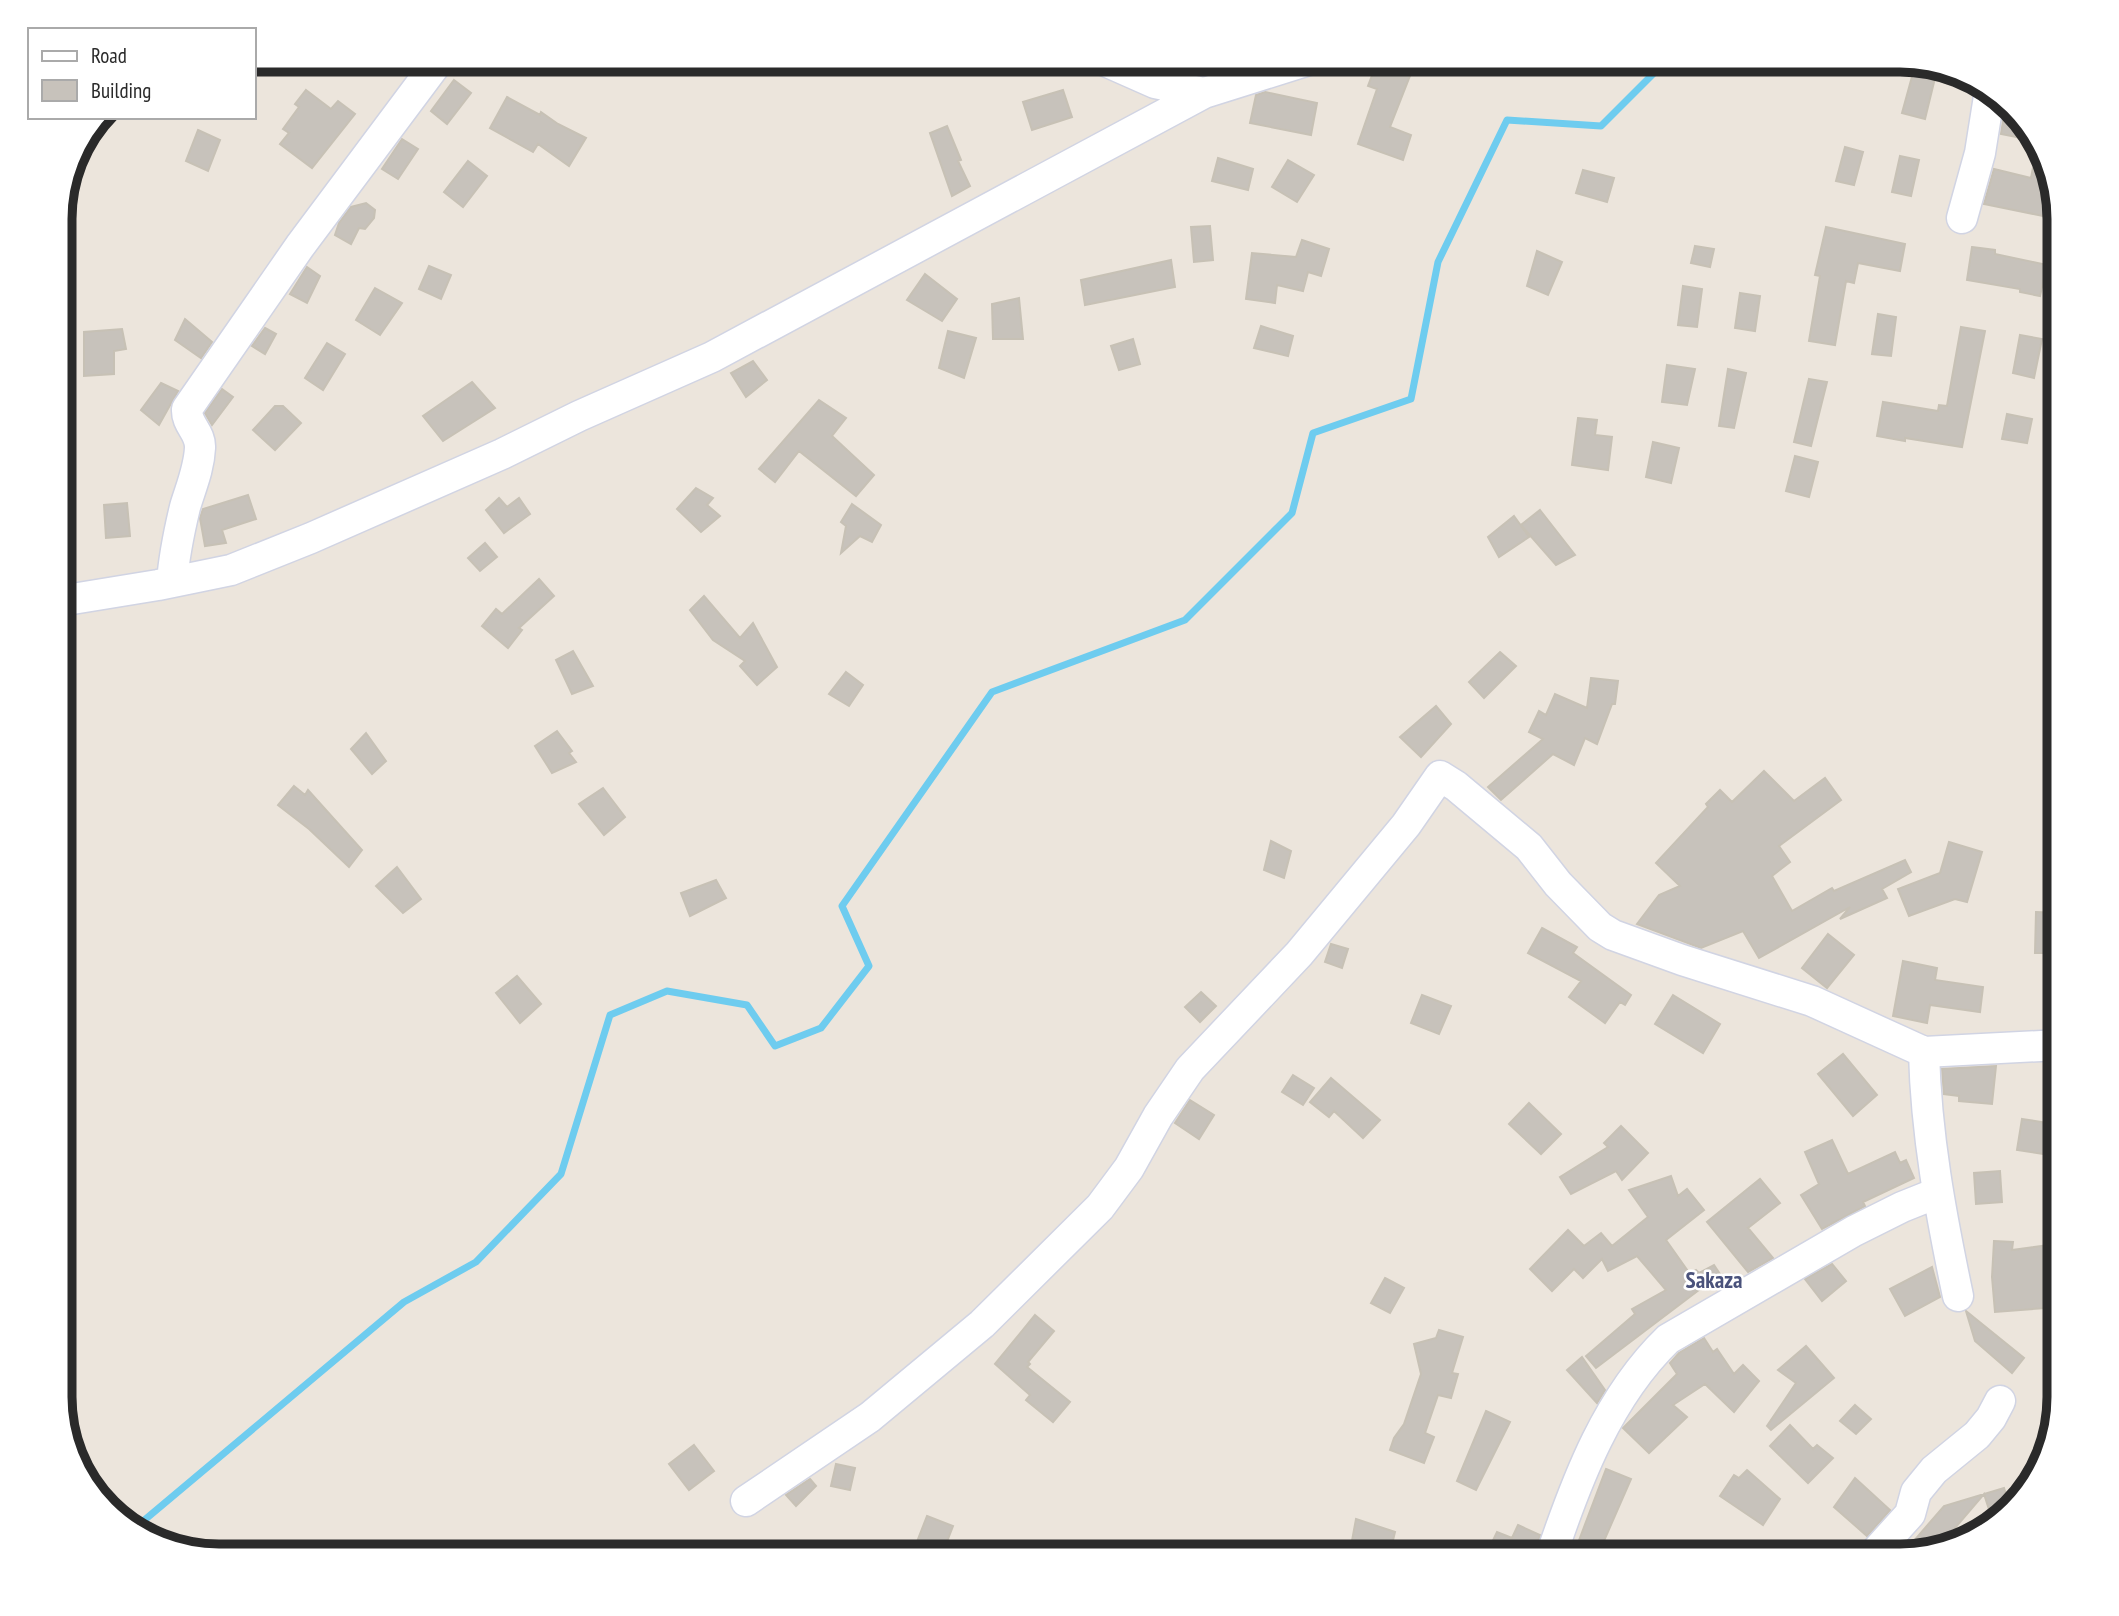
<svg xmlns="http://www.w3.org/2000/svg" width="2119" height="1616" viewBox="0 0 2119 1616" font-family="'PT Sans Narrow',sans-serif">
	<style>
		.lines { fill: none; stroke-linecap: round; stroke-linejoin: round }
		.stream { stroke: #6eccef; stroke-width: 7 }
		.building { fill: #c7c2bb; stroke: #c7c1b5; stroke-width: 2 }
		.minor-casing { stroke: #d1d4e3; stroke-width: 33 }
		.minor { stroke: #fff; stroke-width: 30 }
		.labels { text-anchor: middle; stroke-width: 5; stroke-linejoin: round; paint-order: stroke }
		.quarter-label { font-size: 23px; font-weight: bold; fill: #4a527b; stroke: #fff }
		.rim { fill: none; stroke: #2a2a2a; stroke-width: 9 }
	</style>
	<rect width="100%" height="100%" fill="#ece5dc"/>
	<g class="lines">
		<!-- stream -->
		<path class="stream" d="M135,1528L404,1302L476,1262L561,1174L610,1015L667,991L747,1005L775,1046L821,1028L869,966L842,906L992,692L1185,620L1292,513L1313,433L1411,399L1438,262L1507,120L1601,126L1667,60"/>
	</g>
	<!-- building -->
	<path class="building" d="M1378,60H1390L1413,68L1390,127L1411,135L1403,160L1358,144L1377,89L1368,86Z
		M1913,73L1935,78L1925,119L1902,113Z
		M454,80L471,93L447,124L431,111Z
		M306,90L331,109L338,101L355,114L312,168L280,144L289,133L283,129L299,107L295,104Z
		M1063,90L1072,117L1032,130L1023,102Z
		M1265,92L1317,103L1311,135L1250,123L1256,95Z
		M507,97L540,115L541,112L558,124L586,138L569,166L538,144L533,152L490,128Z
		M2006,103L2019,119L2037,141L2001,134Z
		M947,126L961,160L958,161L970,186L952,196L930,133Z
		M198,130L220,140L208,171L186,161Z
		M402,139L418,149L398,179L382,169Z
		M2038,142L2043,148L2056,202L2053,218L1984,204L1994,169L2031,178Z
		M1845,147L1863,152L1854,185L1836,181Z
		M1900,156L1919,160L1911,196L1892,192Z
		M1218,158L1253,169L1248,190L1212,181Z
		M1288,160L1314,175L1297,202L1272,187Z
		M468,161L487,176L463,207L444,192Z
		M1583,170L1614,178L1607,202L1576,193Z
		M366,203L375,210L374,218L365,229L359,228L351,244L335,235L339,223L351,207Z
		M1210,226L1213,260L1194,262L1191,227Z
		M1826,227L1905,244L1900,271L1858,263L1854,283L1846,281L1835,345L1809,341L1820,276L1815,275Z
		M1302,240L1329,249L1321,276L1308,272L1303,291L1277,285L1275,303L1246,299L1252,253L1296,257Z
		M1695,246L1714,249L1710,267L1691,263Z
		M1972,247L1995,250V254L2047,265L2040,296L2020,292V289L1967,280Z
		M1537,251L1562,262L1548,295L1527,286Z
		M1171,260L1175,287L1085,305L1081,280Z
		M429,266L451,275L441,299L419,289Z
		M307,267L320,276L307,303L290,294Z
		M925,274L957,299L942,321L907,300Z
		M1683,286L1702,289L1697,327L1678,325Z
		M375,288L402,303L380,335L356,320Z
		M1740,293L1760,296L1755,331L1735,328Z
		M1019,298L1023,339H993L992,304Z
		M1878,314L1896,317L1891,356L1872,354Z
		M185,319L212,342L201,358L175,340Z
		M1261,326L1293,336L1288,356L1254,348Z
		M1961,327L1985,331L1962,447L1905,438V441L1877,436L1883,402L1938,411L1939,405L1947,406Z
		M265,328L276,334L265,354L252,346Z
		M122,329L126,349L114,351V374L84,376V332Z
		M948,331L976,338L964,378L939,368Z
		M2020,335L2042,339L2034,378L2013,373Z
		M1133,339L1140,364L1119,370L1111,346Z
		M327,343L345,354L323,390L305,378Z
		M753,361L767,380L746,397L731,373Z
		M1667,365L1695,369L1687,405L1662,402Z
		M1728,369L1746,373L1734,428L1719,426Z
		M1809,379L1827,382L1811,446L1794,442Z
		M472,382L495,408L443,441L423,416Z
		M161,383L178,391L159,425L141,410Z
		M222,389L233,397L212,425L205,413Z
		M819,400L846,418L832,436L874,475L856,496L799,451L775,482L759,469Z
		M275,406H283L301,423L275,450L253,430Z
		M2007,414L2032,419L2027,443L2002,439Z
		M1578,418L1597,420L1595,435L1612,437L1608,470L1572,465Z
		M1653,442L1679,448L1671,483L1646,477Z
		M1795,456L1818,462L1809,497L1786,491Z
		M696,488L713,498L707,505L720,516L701,532L677,509Z
		M248,495L256,519L222,530L226,543L205,546L200,518L203,509Z
		M499,498L507,507L519,498L530,514L504,533L486,510Z
		M127,503L130,536L106,538L104,505Z
		M852,504L881,525L872,542L860,536L841,553L846,526L841,522Z
		M1540,510L1575,555L1556,565L1521,525Z
		M1514,516L1529,537L1499,557L1488,537Z
		M485,543L497,557L480,571L468,558Z
		M539,579L554,596L519,628L522,630L508,648L482,626L496,609L502,614Z
		M704,596L740,638L753,623L777,667L757,685L740,666L745,661L713,640L690,610Z
		M573,651L593,686L572,694L556,660Z
		M1500,652L1516,666L1484,698L1469,682Z
		M846,672L863,685L849,706L829,694Z
		M1591,678L1618,681L1615,704H1612L1597,744L1585,738L1574,765L1553,754L1501,800L1488,787L1543,739L1529,732L1539,711L1546,715L1555,694L1587,708Z
		M1436,706L1451,724L1421,757L1400,737Z
		M557,731L572,751L569,753L576,762L552,773L535,746Z
		M366,733L386,761L372,774L351,749Z
		M1764,771L1794,801L1825,778L1841,800L1779,846L1790,862L1772,876L1792,911L1832,888L1834,891L1905,860L1911,872L1882,889L1887,898L1840,919L1850,907L1759,958L1743,931L1701,948L1637,924L1659,895L1680,886L1656,863L1708,807L1706,804L1720,790L1732,802Z
		M294,786L305,795L308,790L362,850L349,867L309,829L278,805Z
		M603,788L625,817L604,835L579,804Z
		M1271,841L1291,851L1284,878L1264,870Z
		M1949,842L1982,852L1967,902L1955,899L1909,916L1898,889L1940,873Z
		M397,867L421,899L403,913L376,886Z
		M716,880L726,898L690,916L681,893Z
		M2036,912L2059,913V953H2035Z
		M1542,928L1577,947L1573,953L1631,995L1625,1005L1620,1002L1605,1023L1569,997L1581,981L1528,953Z
		M1828,934L1854,955L1827,988L1802,968Z
		M1331,944L1348,949L1342,968L1325,962Z
		M1903,961L1937,968L1935,980L1983,987L1980,1012L1930,1005L1927,1023L1893,1016Z
		M517,976L541,1004L520,1023L496,993Z
		M1201,992L1216,1006L1200,1022L1185,1007Z
		M1422,995L1451,1006L1439,1034L1411,1023Z
		M1673,995L1720,1024L1703,1053L1655,1024Z
		M1843,1054L1877,1095L1853,1116L1818,1074Z
		M1996,1066L1992,1104L1959,1101V1096L1944,1094L1942,1069Z
		M1293,1075L1314,1088L1303,1105L1282,1092Z
		M1331,1078L1380,1120L1363,1138L1334,1111L1329,1117L1310,1102Z
		M1190,1100L1214,1115L1199,1139L1175,1123Z
		M1529,1103L1561,1134L1541,1154L1509,1124Z
		M2022,1119L2048,1123L2044,1154L2017,1150Z
		M1621,1126L1648,1153L1622,1180L1616,1171L1571,1194L1560,1177L1608,1147L1604,1143Z
		M1832,1140L1848,1174L1895,1152L1900,1163L1906,1160L1914,1178L1863,1202L1865,1206L1822,1229L1801,1195L1819,1184L1805,1152Z
		M2000,1171L2002,1202L1976,1204L1974,1173Z
		M1671,1176L1678,1196L1687,1189L1704,1210L1666,1240L1690,1274L1696,1270L1699,1273L1714,1265L1720,1274L1596,1368L1586,1356L1635,1314L1632,1309L1666,1290L1637,1256L1608,1271L1602,1259L1583,1278L1574,1269L1552,1291L1530,1269L1568,1230L1584,1246L1601,1233L1612,1246L1648,1217L1629,1190Z
		M1760,1179L1780,1203L1748,1228L1773,1258L1748,1272L1707,1222Z
		M1994,1241L2013,1242L2012,1250L2057,1244L2059,1307L1995,1312L1992,1277Z
		M1832,1264L1846,1281L1822,1301L1805,1279Z
		M1932,1267L1940,1297L1905,1316L1890,1289Z
		M1385,1278L1404,1288L1390,1313L1371,1303Z
		M1966,1311L2024,1358L2012,1373L1975,1341Z
		M1035,1315L1054,1331L1028,1362L1030,1364L1027,1367L1070,1402L1053,1422L1026,1400L1030,1395L995,1364Z
		M1439,1330L1463,1337L1452,1373L1458,1374L1451,1398L1438,1395L1425,1433L1434,1437L1424,1463L1390,1450L1394,1438L1404,1424L1421,1374L1414,1344L1436,1338Z
		M1704,1338L1713,1352L1717,1349L1734,1374L1743,1365L1759,1381L1734,1412L1705,1384L1673,1405L1687,1417L1649,1453L1623,1428L1677,1374L1670,1363L1679,1353Z
		M1806,1346L1834,1378L1771,1430L1767,1426L1796,1383L1778,1370Z
		M1582,1357L1605,1390L1597,1403L1567,1370Z
		M1855,1405L1871,1419L1856,1434L1840,1421Z
		M1486,1411L1510,1422L1476,1490L1457,1481Z
		M1790,1425L1813,1449L1817,1445L1833,1458L1808,1483L1770,1446Z
		M694,1445L714,1471L689,1490L669,1464Z
		M836,1464L855,1468L850,1490L831,1486Z
		M1606,1469L1631,1479L1600,1550L1578,1543Z
		M1747,1470L1780,1499L1763,1525L1720,1496L1734,1475L1739,1478Z
		M1855,1478L1890,1510L1867,1536L1834,1507Z
		M810,1479L816,1486L796,1506L786,1495Z
		M2004,1488L2010,1507L1993,1522L1984,1494L1938,1548L1900,1557L1944,1506Z
		M927,1516L953,1526L941,1557L915,1547Z
		M1356,1519L1395,1532L1389,1557H1349Z
		M1518,1525L1540,1535L1534,1557H1485L1497,1532L1512,1538Z"/>
	<g class="lines">
		<!-- minor casing -->
		<g class="minor-casing">
			<path id="minor" d="M1103,60L1155,83L1204,93
				M1962,218L1980,153L1990,90
				M172,582C174,556 179,532 185,507C191,487 199,469 200,448C201,432 186,425 187,409L300,246L439,60
				M60,601L158,585L231,570L311,538L502,454L579,416L712,357L1204,93L1309,60
				M1924,1052C1926,1135 1941,1215 1958,1296
				M746,1501L870,1417L982,1324L1100,1207L1129,1168L1158,1116L1190,1069L1299,954L1406,825L1440,776L1456,786L1529,847L1558,884L1600,927L1613,935L1682,960L1812,1001L1924,1052L2059,1045
				M1551,1556C1577,1479 1608,1397 1668,1339L1854,1231L1902,1207L1937,1193
				M1872,1556L1910,1514L1916,1492L1934,1470L1977,1435L1991,1418L2000,1401"/>
		</g>
		<!-- minor -->
		<use href="#minor" class="minor"/>
	</g>
	<g class="labels">
		<!-- quarter labels -->
		<g class="quarter-label">
			<text x="1714" y="1288">Sakaza</text>
		</g>
	</g>
	<!-- crop -->
	<path d="M0 0H2119V1616H0ZM219 72H1900A147 147 0 0 1 2047 219V1397A147 147 0 0 1 1900 1544H219A147 147 0 0 1 72 1397V219A147 147 0 0 1 219 72Z" fill="#fff" fill-rule="evenodd"/>
	<path class="rim" d="M219 72H1900A147 147 0 0 1 2047 219V1397A147 147 0 0 1 1900 1544H219A147 147 0 0 1 72 1397V219A147 147 0 0 1 219 72Z"/>
	<!-- legend -->
	<rect x="28" y="28" width="228" height="91" fill="#ffffff" stroke="#aaaaaa" stroke-width="2"/>
	<rect x="42" y="51" width="35" height="10" fill="#ffffff" stroke="#aaaaaa" stroke-width="2"/>
	<text x="91" y="63" font-size="21" fill="#2a2a2a">Road</text>
	<rect x="42" y="80" width="35" height="21" fill="#c7c2bb" stroke="#aaaaaa" stroke-width="2"/>
	<text x="91" y="98" font-size="21" fill="#2a2a2a">Building</text>
</svg>
